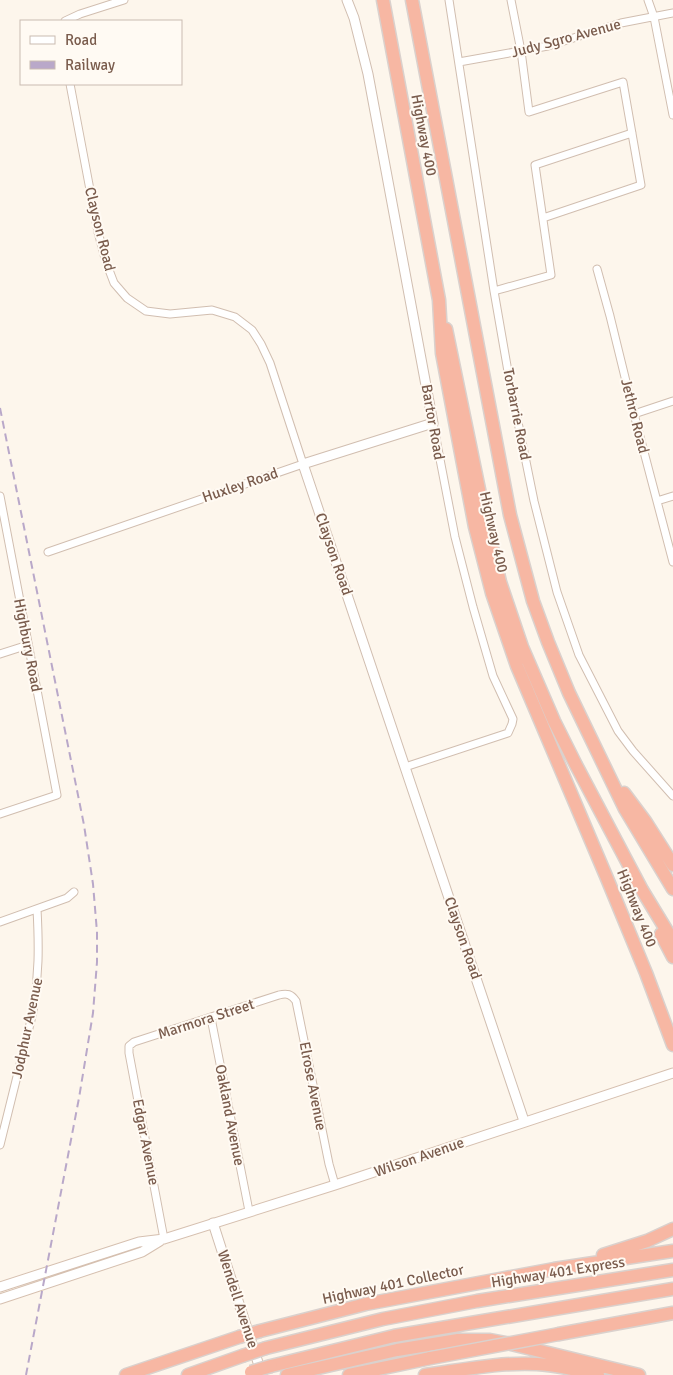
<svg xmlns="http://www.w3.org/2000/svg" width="673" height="1375" viewBox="0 0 673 1375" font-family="Signika,sans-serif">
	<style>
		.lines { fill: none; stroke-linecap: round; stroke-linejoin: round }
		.minor-casing { stroke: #d1beb0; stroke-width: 9 }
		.tertiary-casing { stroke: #d1beb0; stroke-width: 11 }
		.secondary-casing { stroke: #d6c0b0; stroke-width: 11 }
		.motorway-casing { stroke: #dad1cd; stroke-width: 15 }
		.minor { stroke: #fff; stroke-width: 7 }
		.tertiary { stroke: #fff; stroke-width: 9 }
		.secondary { stroke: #fff; stroke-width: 9 }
		.motorway { stroke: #f7b7a3; stroke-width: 12 }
		.rail { stroke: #b9a8c9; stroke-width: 2; stroke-dasharray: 8 5; stroke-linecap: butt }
		.motorway-bridge-casing { stroke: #dad1cd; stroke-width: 15; stroke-linecap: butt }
		.motorway-bridge { stroke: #f7b7a3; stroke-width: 12 }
		.labels { text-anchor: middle; stroke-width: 4; stroke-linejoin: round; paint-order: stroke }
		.street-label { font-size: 15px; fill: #7a5c4d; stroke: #fffaf3 }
	</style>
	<rect width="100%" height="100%" fill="#fdf6ec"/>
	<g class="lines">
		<!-- minor casing -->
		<g class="minor-casing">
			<path id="minor" d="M449,0L494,291L510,383L534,501L557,592L579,655L618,731L633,751L673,796
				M511,0L521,51L529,112L623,82L641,185L543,218
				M648,0L654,17L673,115
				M65,21L80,14L124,0
				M459,62L548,46L621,23L673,13
				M597,269L610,316L634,414L673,562
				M494,291L551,275L535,165L632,133
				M634,414L673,401
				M0,496L57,795L0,814
				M657,501L673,496
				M48,552L303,464L270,363L261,344L252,330L235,317L212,310L170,314L146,311L127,298L114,283L106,262L98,232L70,84
				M0,654L28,645
				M405,767L508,733L512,724L513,719L493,676L473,607L455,537L433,423
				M0,922L67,898L74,892
				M211,1018L249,1211
				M0,1145L33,1012C39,976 39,946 37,909
				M164,1239L129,1053V1046L134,1042L279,995C287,993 291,994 296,1001L329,1164L335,1185"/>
		</g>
		<!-- tertiary casing -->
		<g class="tertiary-casing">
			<path id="tertiary" d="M347,0L354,18L368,74L433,423L303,464L524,1121
				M213,1223L262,1375"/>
		</g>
		<!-- secondary casing -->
		<g class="secondary-casing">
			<path id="secondary" d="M0,1287L139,1242L164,1239L335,1185L673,1073
				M0,1299L142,1252L160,1241"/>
		</g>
		<!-- motorway casing -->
		<g class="motorway-casing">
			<path id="motorway" d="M383,0L439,300L442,353L475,527L492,593L517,666L606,876L646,973L673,1045
				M412,0L510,515L533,601L548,642L569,693L625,809L673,889
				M446,329L481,499L500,582L522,647L554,721L576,765L642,890L673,941
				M624,793L645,821L673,865
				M661,934L673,957
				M603,1255L647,1241L673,1229
				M260,1331L366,1304L554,1269L673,1251
				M559,1334L673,1313
				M266,1348L383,1319L477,1301L673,1270
				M271,1366L394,1336L673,1289
				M126,1375L239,1337
				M188,1375L242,1356
				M287,1375L397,1350L458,1340H490L511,1344L639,1375
				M349,1375L431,1358
				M425,1375C462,1370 499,1362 537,1364C557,1365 578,1370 598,1375"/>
		</g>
		<!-- minor -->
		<use href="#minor" class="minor"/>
		<!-- tertiary -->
		<use href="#tertiary" class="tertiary"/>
		<!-- secondary -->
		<use href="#secondary" class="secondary"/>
		<!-- motorway -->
		<use href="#motorway" class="motorway"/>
		<!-- rail -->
		<path class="rail" d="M0,408L84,825L93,884L97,932V962L93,1013L79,1098L26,1375"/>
		<!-- motorway-bridge casing -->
		<g class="motorway-bridge-casing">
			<path id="motorway-bridge" d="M239,1337L260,1331
				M242,1356L266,1348
				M431,1358L559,1334
				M251,1372L271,1366"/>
		</g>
		<!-- motorway-bridge -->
		<use href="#motorway-bridge" class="motorway-bridge"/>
	</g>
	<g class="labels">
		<!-- street labels -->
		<g class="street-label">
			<text transform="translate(566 38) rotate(-15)" y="5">Judy Sgro Avenue</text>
			<text transform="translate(424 135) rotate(79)" y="5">Highway 400</text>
			<text transform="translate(100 229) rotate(76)" y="5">Clayson Road</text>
			<text transform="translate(517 414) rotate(79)" y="5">Torbarrie Road</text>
			<text transform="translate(635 416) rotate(76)" y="5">Jethro Road</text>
			<text transform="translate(433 422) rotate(80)" y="5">Bartor Road</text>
			<text transform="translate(240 485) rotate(-19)" y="5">Huxley Road</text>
			<text transform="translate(494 532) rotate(77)" y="5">Highway 400</text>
			<text transform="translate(334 554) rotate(71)" y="5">Clayson Road</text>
			<text transform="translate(28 645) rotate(79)" y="5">Highbury Road</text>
			<text transform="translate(637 908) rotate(68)" y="5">Highway 400</text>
			<text transform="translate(463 938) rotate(71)" y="5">Clayson Road</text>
			<text transform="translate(206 1019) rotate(-18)" y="5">Marmora Street</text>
			<text transform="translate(27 1028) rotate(-78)" y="5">Jodphur Avenue</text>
			<text transform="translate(313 1086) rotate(79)" y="5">Elrose Avenue</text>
			<text transform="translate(230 1115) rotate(79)" y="5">Oakland Avenue</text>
			<text transform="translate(146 1142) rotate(79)" y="5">Edgar Avenue</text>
			<text transform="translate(419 1157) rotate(-19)" y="5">Wilson Avenue</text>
			<text transform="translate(558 1272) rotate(-9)" y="5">Highway 401 Express</text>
			<text transform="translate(393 1284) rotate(-12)" y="5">Highway 401 Collector</text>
			<text transform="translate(238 1299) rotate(72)" y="5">Wendell Avenue</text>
		</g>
	</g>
	<!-- legend -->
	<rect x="20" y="20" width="162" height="65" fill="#fffaf3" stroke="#cabbb1"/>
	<rect x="30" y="36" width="25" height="8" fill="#ffffff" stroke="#cabbb1"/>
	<text x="65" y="45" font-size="15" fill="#7a5c4d">Road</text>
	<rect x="30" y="61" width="25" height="8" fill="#b9a8c9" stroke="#cabbb1"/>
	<text x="65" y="70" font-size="15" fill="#7a5c4d">Railway</text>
</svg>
